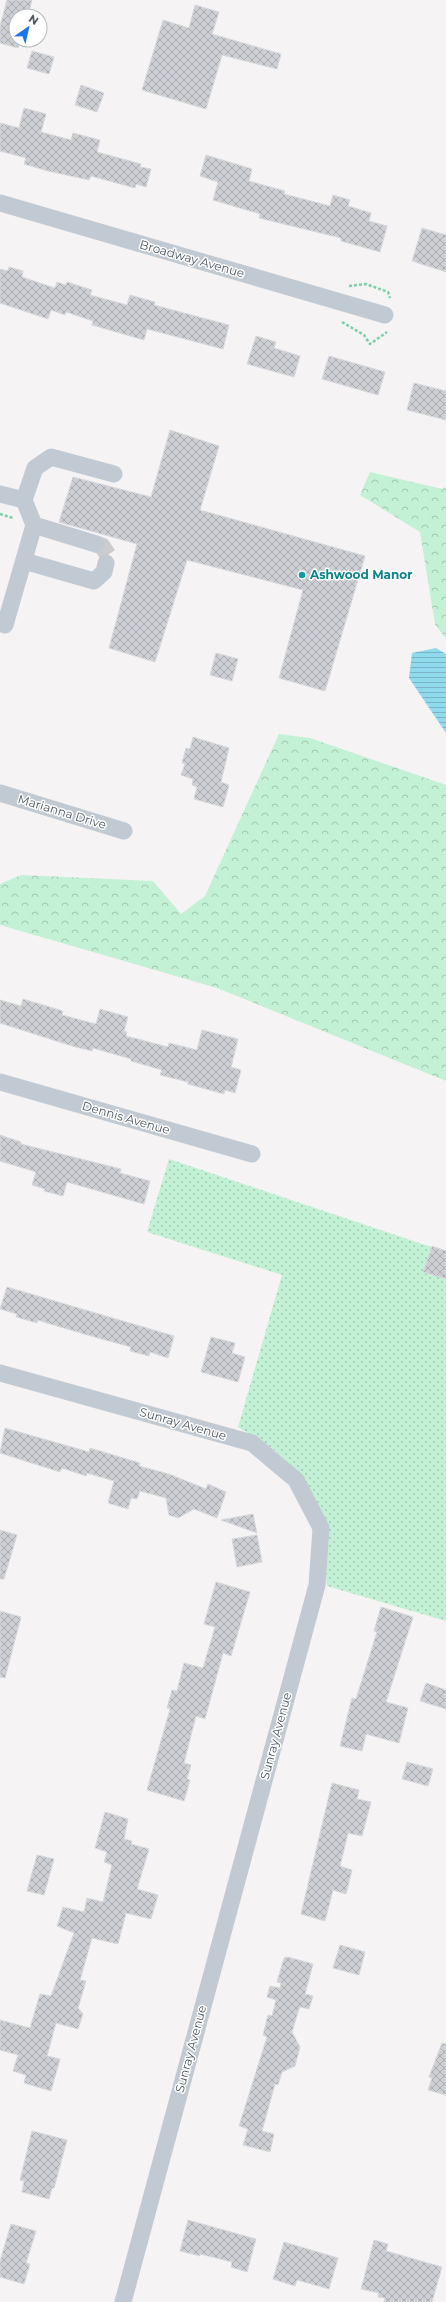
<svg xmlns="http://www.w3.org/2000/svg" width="446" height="2302" viewBox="0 0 446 2302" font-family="Montserrat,sans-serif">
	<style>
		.forest { fill: url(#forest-crowns) }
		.park { fill: url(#park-dots) }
		.water { fill: url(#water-rules) }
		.building { fill: url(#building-cross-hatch); stroke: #d7d9de }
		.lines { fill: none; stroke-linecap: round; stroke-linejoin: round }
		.minor-tunnel { stroke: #caccce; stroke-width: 17; stroke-dasharray: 17 8; stroke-linecap: butt }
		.path { stroke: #7ad0a6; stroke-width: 2.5; stroke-dasharray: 3 2; stroke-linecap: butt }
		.minor { stroke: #c1cad2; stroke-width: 17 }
		.culture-dot { fill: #0f9aa8; stroke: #fff; stroke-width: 1.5 }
		.labels { text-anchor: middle; stroke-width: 3; stroke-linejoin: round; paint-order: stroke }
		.street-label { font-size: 12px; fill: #4a5661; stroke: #fff }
		.culture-label { font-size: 12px; font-weight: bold; fill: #0d838f; stroke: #fff; text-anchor: start }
	</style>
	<defs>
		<pattern id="forest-crowns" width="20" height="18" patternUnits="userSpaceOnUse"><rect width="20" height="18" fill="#c3f1d5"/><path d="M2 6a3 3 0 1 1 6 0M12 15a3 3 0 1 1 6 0" fill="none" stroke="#a0c6b0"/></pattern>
		<pattern id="park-dots" width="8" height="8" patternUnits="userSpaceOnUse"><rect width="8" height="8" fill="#c3f1d5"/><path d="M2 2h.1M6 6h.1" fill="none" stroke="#a0c6b0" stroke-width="1.8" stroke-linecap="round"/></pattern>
		<pattern id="water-rules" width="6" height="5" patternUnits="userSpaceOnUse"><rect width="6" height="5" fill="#90daee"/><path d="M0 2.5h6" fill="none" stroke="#78b4c4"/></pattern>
		<pattern id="building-cross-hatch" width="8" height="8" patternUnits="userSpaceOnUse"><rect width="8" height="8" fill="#cdcfd5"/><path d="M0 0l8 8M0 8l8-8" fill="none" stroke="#a8abb0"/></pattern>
	</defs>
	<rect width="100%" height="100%" fill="#f5f3f3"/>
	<!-- forest -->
	<path class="forest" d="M370,472L442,489L446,487V639L435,624L420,532L360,495Z
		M279,734L310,738L446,785V1081L217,988L0,925V884L21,875L153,881L181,914L205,896Z"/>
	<!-- park -->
	<path class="park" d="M169,1159L446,1252V1621L327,1586C321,1533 320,1487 274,1450C263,1441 249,1434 238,1427L282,1275L147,1232Z"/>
	<!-- water -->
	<path class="water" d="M436,648L446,654V733L409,678L412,653Z"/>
	<!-- building -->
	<path class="building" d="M7,0H32L28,16H16V40H20L18,48L0,43V26Z
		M195,5L219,12L212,34L281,54L277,69L222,55L206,109L142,90L163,20L189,28Z
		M32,51L54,57L49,74L27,68Z
		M81,85L104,93L97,112L75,105Z
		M24,108L46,114L41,132L71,140L73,133L100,140L97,152L141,164L140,167L151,169L146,187L136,184L135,188L91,176L89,180L48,171L24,164L26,158L0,151V123L19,128Z
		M206,155L252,169L249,181L285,191L284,194L330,206L333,195L350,200L348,206L371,213L369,221L387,226L380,252L341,241V238L259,218L260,214L213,200L218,182L200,176Z
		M422,228L446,235V272L412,261Z
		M9,267L23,271L22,277L55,288L57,282L66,285L67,282L92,290L90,295L127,305L130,295L155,302L154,305L229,325L223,349L147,329L144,340L92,325L93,321L66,312L65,315L51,310L48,319L0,303V269L8,271Z
		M256,336L276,342L274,348L300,356L294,377L247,364Z
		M329,356L385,372L378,395L322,379Z
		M414,383L446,391V420L407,410Z
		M170,430L219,446L200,510L365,556L325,691L279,678L303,590L187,560L155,662L109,648L137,544L59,522L73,477L151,497Z
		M216,653L238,659L232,681L210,675Z
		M193,737L229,748L221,782L229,785L223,807L194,799L197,787L192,785L193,779L181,775L185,764L182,763L186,748L190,749Z
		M23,999L63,1011L62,1015L96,1024L100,1009L128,1017L124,1031L127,1032L126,1036L168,1047L169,1043L197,1050L202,1030L238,1039L231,1067L241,1070L235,1093L225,1090L224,1094L188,1084V1082L160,1075L162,1070L131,1061V1059L93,1048L92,1051L72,1046L0,1023V1000L21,1006Z
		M0,1135L21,1142V1144L121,1169L120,1173L150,1181L144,1204L67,1182L63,1196L44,1191L45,1189L32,1185L36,1172L0,1161Z
		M432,1246L446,1251V1279L423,1272Z
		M7,1287L174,1336L168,1358L150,1352L149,1356L130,1351L131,1347L98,1338L47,1323L38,1320L37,1323L16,1317L17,1314L0,1309Z
		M211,1337L235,1343L232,1353L245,1357L238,1382L201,1372Z
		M5,1428L89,1452L90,1448L140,1463L139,1466L169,1474L206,1489L208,1484L226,1492L217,1518L194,1509L178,1518L169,1515L166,1498L140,1491L137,1499L131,1498L128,1509L108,1503L114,1481L87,1473L86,1476L62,1468L60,1472L0,1453Z
		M253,1514L257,1533L221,1520Z
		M0,1530L17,1535L4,1579H0Z
		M257,1535L262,1562L237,1567L232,1539Z
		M216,1582L250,1592L231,1656L223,1653L205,1719L196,1716L184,1763L191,1765L187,1779L190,1780L184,1801L147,1790L170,1709L167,1708L172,1690L177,1691L184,1663L203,1668L215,1627L204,1624Z
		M381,1607L413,1617L386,1702L408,1708L399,1743L366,1734L362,1751L340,1746L352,1698L356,1699L377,1632L374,1631Z
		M0,1611L21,1617L5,1678L0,1677Z
		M426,1683L446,1690V1709L420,1701Z
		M407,1762L433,1769L428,1786L402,1779Z
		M332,1783L359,1790L357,1799L371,1802L362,1836L348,1833L340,1866L352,1870L346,1894L333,1890L325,1921L301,1914Z
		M105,1812L128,1819L124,1839L132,1841L131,1844L149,1849L137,1889L158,1895L151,1919L126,1913L118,1944L92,1938L80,1980L86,1981L78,2008L83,2014L78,2029L56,2023L47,2056L60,2059L51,2091L24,2083L26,2075L13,2071L18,2055L0,2050V2020L30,2028L40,1994L51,1996L74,1933L57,1926L63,1907L84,1912L87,1898L103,1902L112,1865L104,1862L107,1852L95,1848Z
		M37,1855L54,1859L44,1895L27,1891Z
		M340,1945L365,1952L359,1975L333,1968Z
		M288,1957L313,1964L305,1994L313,1996L309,2009L300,2007L299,2009L292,2032L300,2047L295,2066L282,2072L278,2085L275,2084L262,2131L274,2134L270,2152L243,2145L248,2129L239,2126L267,2037L263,2035L268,2015L272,2016L276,2000L267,1997L270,1986L280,1988L281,1983L277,1982L284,1958Z
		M442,2043L446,2044V2095L428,2090L432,2078L429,2077Z
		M32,2131L67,2140L54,2188H52L49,2199L22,2192L24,2181L20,2180Z
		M188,2220L256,2239L247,2272L231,2267L232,2262L200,2254V2256L180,2251Z
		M11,2224L36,2231L26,2263L30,2264L24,2284L0,2277V2261Z
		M374,2240L388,2244L386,2251L442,2267L432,2302H384L385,2298L378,2297L379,2293L361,2289Z
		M284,2242L338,2258L329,2289L297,2280L295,2286L273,2279Z"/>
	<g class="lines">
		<!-- minor-tunnel -->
		<path class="minor-tunnel" d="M96,544L102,546L108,555L106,563"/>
		<!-- path -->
		<path class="path" d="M349,286L366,284L388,292L390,298
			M342,322L364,335L370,344L387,332
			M0,514L13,518"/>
		<!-- minor -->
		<path class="minor" d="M0,203L385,315
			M0,494L24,500
			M34,525L96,544
			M24,561L94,581L104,572L106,563
			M5,625L34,525L24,500L35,468L51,457L114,474
			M0,793L124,831
			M0,1082L252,1154
			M0,1373L252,1443L296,1480L321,1528L317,1585L123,2302"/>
	</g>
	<!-- markers -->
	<circle class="culture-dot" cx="302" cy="575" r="4"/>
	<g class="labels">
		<!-- street labels -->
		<g class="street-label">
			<text transform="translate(192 259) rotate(16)" y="4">Broadway Avenue</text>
			<text transform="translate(62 812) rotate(17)" y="4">Marianna Drive</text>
			<text transform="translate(126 1118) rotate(16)" y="4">Dennis Avenue</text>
			<text transform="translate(183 1424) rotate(16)" y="4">Sunray Avenue</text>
			<text transform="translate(276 1736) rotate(-75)" y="4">Sunray Avenue</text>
			<text transform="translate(191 2049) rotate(-75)" y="4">Sunray Avenue</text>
		</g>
		<!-- culture labels -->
		<g class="culture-label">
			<text x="310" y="579">Ashwood Manor</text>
		</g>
	</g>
	<!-- north arrow -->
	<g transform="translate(28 28) rotate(34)"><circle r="19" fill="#ffffff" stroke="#b7bbc0"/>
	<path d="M0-3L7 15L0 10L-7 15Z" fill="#1a73e8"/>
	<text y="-6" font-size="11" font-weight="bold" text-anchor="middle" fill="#4a5661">N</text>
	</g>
</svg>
